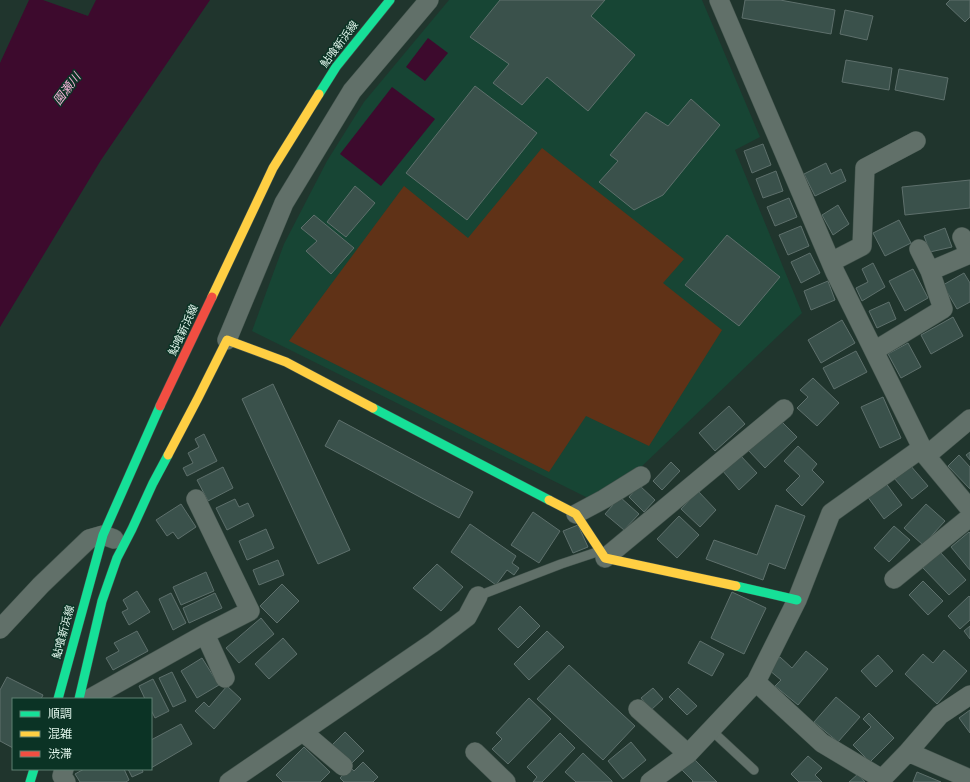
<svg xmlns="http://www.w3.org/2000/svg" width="970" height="782" viewBox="0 0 970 782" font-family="Commissioner,'Noto Sans JP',sans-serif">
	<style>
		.built { fill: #174534 }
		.park { fill: #603217 }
		.water { fill: #3d0a2d }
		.building { fill: #3a514b; stroke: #5e706c }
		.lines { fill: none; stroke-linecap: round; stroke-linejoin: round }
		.lane-casing { stroke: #41524b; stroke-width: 10 }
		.street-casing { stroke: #41524b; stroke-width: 20 }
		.fast-casing { stroke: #41524b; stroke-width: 10 }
		.slow-casing { stroke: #41524b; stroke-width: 10 }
		.jam-casing { stroke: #41524b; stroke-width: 10 }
		.lane { stroke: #617069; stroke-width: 9 }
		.street { stroke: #617069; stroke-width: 19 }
		.fast { stroke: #16e098; stroke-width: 9 }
		.slow { stroke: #ffcf43; stroke-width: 9 }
		.jam { stroke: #f24e42; stroke-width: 9 }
		.labels { text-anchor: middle; stroke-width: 3; stroke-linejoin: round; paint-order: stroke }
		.street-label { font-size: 11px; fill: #def3e9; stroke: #0b3325 }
		.water-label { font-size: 12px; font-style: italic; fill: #f6b3d8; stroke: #0b3325 }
	</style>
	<rect width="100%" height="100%" fill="#20352d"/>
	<!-- built -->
	<path class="built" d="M449,0H702L760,137L735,150L802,313L640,468L588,498L252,331L284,244L327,161L364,102Z"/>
	<!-- park -->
	<path class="park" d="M542,148L684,259L663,283L722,330L649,446L586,416L549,472L289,341L404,186L468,238Z"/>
	<!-- water -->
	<path class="water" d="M29,0H43L88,16L96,0H210L101,160L0,327V63Z
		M428,38L448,53L425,81L406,67Z
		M392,87L435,119L381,186L340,154Z"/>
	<!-- building -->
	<path class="building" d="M500,0H605L591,16L635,55L588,111L547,77L522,105L493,83L509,64L470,37Z
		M745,0H780L835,10L831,34L742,18Z
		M950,0H970V17L965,22L946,4Z
		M845,10L873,16L867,40L840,34Z
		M846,60L892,68L889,90L842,82Z
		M899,69L948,78L944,100L895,90Z
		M475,86L537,133L467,220L406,173Z
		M691,99L720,125L663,195L634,210L599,182L618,161L610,155L646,112L668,126Z
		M763,144L771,165L752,173L744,151Z
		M826,163L831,174L841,169L846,181L815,196L804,174Z
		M776,171L783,191L763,198L756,179Z
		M970,180V208L905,215L902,187Z
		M355,186L375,203L346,237L327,222Z
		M789,198L797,217L775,226L767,207Z
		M838,205L849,224L833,235L822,215Z
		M314,215L354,248L331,274L306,251L317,241L301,228Z
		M899,220L911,243L885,256L873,233Z
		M801,226L809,246L788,255L779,235Z
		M945,228L952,247L930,252L924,236Z
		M727,235L780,277L739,326L685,285Z
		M810,253L820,273L801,283L791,262Z
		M873,263L885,287L862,301L856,288L868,282L862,269Z
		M913,269L928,298L905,311L889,281Z
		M964,273L970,283V302L957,309L943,285Z
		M828,281L835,300L811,310L804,291Z
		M889,302L896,319L877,328L869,311Z
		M953,317L963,336L931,354L921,335Z
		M842,320L855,343L821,363L808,340Z
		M908,343L921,367L901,378L888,354Z
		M856,351L867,372L834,389L823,368Z
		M813,378L839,403L817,426L797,408L808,397L800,390Z
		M273,384L350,550L318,564L242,399Z
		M883,397L901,438L880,448L861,407Z
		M729,406L745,424L715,451L699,433Z
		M779,419L797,437L765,468L748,450Z
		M339,420L473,492L459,518L325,446Z
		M204,434L217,461L187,476L183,468L193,463L188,453L199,447L195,439Z
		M798,446L817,464L812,470L824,482L802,506L786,490L800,476L784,461Z
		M970,452V460L966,455Z
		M739,454L757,473L739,490L722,470Z
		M959,455L970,467V489L948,466Z
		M671,462L680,471L662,490L653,481Z
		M910,465L928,486L912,499L894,478Z
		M223,467L233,488L208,501L197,480Z
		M885,482L902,505L884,519L867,496Z
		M639,485L655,500L644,512L629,497Z
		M698,491L716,510L700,527L681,509Z
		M620,497L639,514L624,530L605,514Z
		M235,499L239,507L248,503L254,516L227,530L216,508Z
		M181,504L196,527L178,539L173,532L167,536L156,520Z
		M926,504L945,521L923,545L904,528Z
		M776,505L805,516L785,569L769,563L763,580L706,559L714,540L757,555Z
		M533,512L560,531L539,563L511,545Z
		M679,516L699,535L677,558L657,539Z
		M470,524L516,556L512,563L519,568L514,575L507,570L496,585L451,552Z
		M578,525L588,547L573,553L563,531Z
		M894,526L910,540L889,562L874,548Z
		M266,529L274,548L247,560L239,541Z
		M969,532L970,533V570L951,547Z
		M940,552L966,580L949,595L923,568Z
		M278,560L284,575L259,585L253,570Z
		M437,564L463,587L441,611L413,588Z
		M206,572L214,591L181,605L173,587Z
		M923,581L943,601L928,615L909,595Z
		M282,584L299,601L277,623L260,606Z
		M137,591L150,612L129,625L122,612L128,609L123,600Z
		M732,592L766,608L744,654L711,638Z
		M171,593L186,623L173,630L159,599Z
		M215,593L222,608L189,623L183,608Z
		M969,596L970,597V620L960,629L948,616Z
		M520,606L540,626L518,648L498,629Z
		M261,618L274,634L239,663L226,648Z
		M970,626V639L964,631Z
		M137,631L148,651L113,670L106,658L119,651L114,643Z
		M547,631L564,647L529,680L514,664Z
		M283,638L297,654L269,679L255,664Z
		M700,641L724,654L712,676L688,663Z
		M944,650L967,671L937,704L905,674L923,654L933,663Z
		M806,651L828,669L798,705L775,686L781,680L769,670L780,657L792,668Z
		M878,655L893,671L876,687L861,671Z
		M202,658L219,685L197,698L181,671Z
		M569,665L635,726L603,760L537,699Z
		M172,672L186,701L173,707L159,678Z
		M7,677L43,695L41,699H13V748L0,741V690Z
		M153,679L169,711L155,718L151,710V699H145L139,686Z
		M227,686L241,699L214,729L195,711L204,702L209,707Z
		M653,688L663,699L651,710L641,698Z
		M678,688L697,706L687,715L669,697Z
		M836,697L860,717L838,742L814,722Z
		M529,698L551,719L508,764L492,749L502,739L496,733Z
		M970,710V733L959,718Z
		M869,713L894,738L870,762L853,745L871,727L863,719Z
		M181,724L192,744L151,768V740Z
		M345,732L364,751L351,764L332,745Z
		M560,733L575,748L542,782H533L537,777L527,767Z
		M631,742L646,760L623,779L608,761Z
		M304,747L330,772L320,782H283L276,775Z
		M583,753L612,781V782H576L565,772Z
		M808,756L822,768L815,775L822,782H799L791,774Z
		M692,757L717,782H692L693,781L681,769Z
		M363,762L378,777L373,782H344L340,778L350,767L354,771Z
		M84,769H124L129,780L126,782H80L75,774Z
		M128,769H142L143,772L132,777Z
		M917,772L941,782H913Z
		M858,774L865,782H849Z"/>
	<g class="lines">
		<!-- lane casing -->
		<g class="lane-casing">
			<path id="lane" d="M478,596L561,564L600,551
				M711,730L754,770"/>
		</g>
		<!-- street casing -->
		<g class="street-casing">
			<path id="street" d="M719,0L835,272L922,448L926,456L970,509
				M962,237L970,255
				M831,262L862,246L865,168L916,141
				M930,271L970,254
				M227,340L284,203L352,91L429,0
				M874,351L943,309L930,271L919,249
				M926,456L970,419
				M576,514L604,499L641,476
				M605,558L784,409
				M894,579L970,517
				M0,629L41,585L89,539L103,535L114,539
				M205,634L225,678
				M89,699L205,634L250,611L196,499
				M638,709L688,754
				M303,732L343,766
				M475,752L506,782
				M908,752L970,779
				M64,769L62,776L66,782
				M882,779L822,743L756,682L797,600L831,513L922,448
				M229,782L434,642L467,617L478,596
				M650,782L688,754L756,682
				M883,782L882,779L908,752L940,715L970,695"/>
		</g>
		<!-- fast casing -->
		<g class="fast-casing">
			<path id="fast" d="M319,94L336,67L390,0
				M373,408L549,500
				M736,586L797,600
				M58,699L103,535L160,406
				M79,699L102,601L117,558L132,529L153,483L168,455
				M30,782L34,769"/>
		</g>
		<!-- slow casing -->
		<g class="slow-casing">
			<path id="slow" d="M212,297L273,168L319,94
				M168,455L198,398L227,340L286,362L373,408
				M549,500L576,514L605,558L736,586"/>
		</g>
		<!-- jam casing -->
		<g class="jam-casing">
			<path id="jam" d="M160,406L212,297"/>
		</g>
		<!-- lane -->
		<use href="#lane" class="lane"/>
		<!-- street -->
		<use href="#street" class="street"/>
		<!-- fast -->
		<use href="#fast" class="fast"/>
		<!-- slow -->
		<use href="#slow" class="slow"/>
		<!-- jam -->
		<use href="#jam" class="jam"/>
	</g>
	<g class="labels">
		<!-- street labels -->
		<g class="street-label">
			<text transform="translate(339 44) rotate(-53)" y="4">鮎喰新浜線</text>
			<text transform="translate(183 330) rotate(-65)" y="4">鮎喰新浜線</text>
			<text transform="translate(63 632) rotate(-75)" y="4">鮎喰新浜線</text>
		</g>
		<!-- water labels -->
		<g class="water-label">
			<text transform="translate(67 89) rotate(-53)" y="4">園瀬川</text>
		</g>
	</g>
	<!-- legend -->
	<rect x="12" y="698" width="140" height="72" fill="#0b3325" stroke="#5f8073"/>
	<rect x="20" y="711" width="20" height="6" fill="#16e098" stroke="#5f8073"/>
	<text x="48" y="718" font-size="12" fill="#def3e9">順調</text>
	<rect x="20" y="731" width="20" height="6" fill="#ffcf43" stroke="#5f8073"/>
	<text x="48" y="738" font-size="12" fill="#def3e9">混雑</text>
	<rect x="20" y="751" width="20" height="6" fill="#f24e42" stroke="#5f8073"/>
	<text x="48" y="758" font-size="12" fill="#def3e9">渋滞</text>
</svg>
